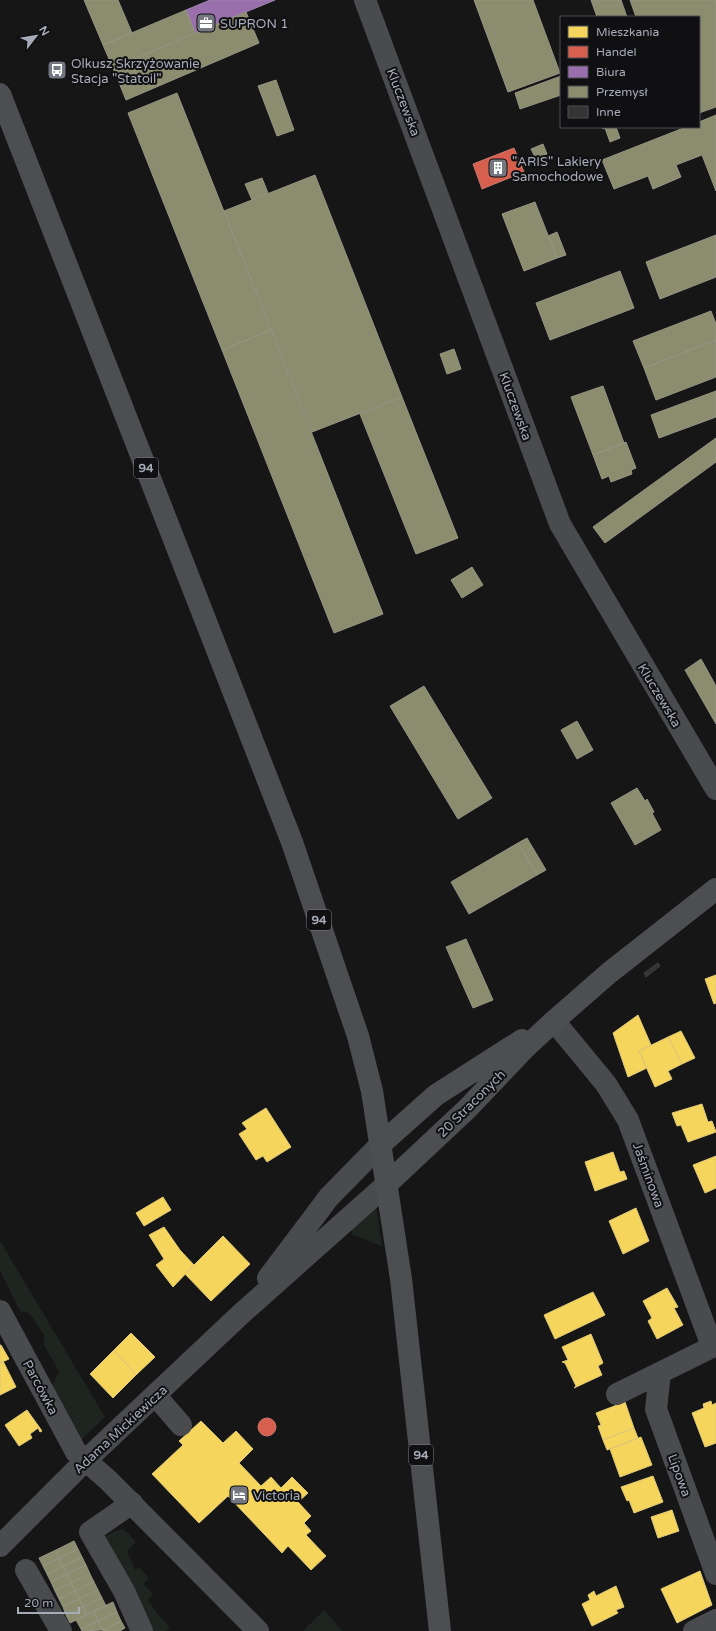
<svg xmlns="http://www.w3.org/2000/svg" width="716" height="1631" viewBox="0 0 716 1631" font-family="'Varela Round',sans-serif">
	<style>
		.green { fill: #1e2520 }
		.homes { fill: #f6d55c; stroke: #dec878 }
		.shops { fill: #d6604d; stroke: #c8766d }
		.offices { fill: #9970ab; stroke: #9d82af }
		.industry { fill: #8c8c6e; stroke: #949584 }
		.building { fill: #343435; stroke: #3f3f42 }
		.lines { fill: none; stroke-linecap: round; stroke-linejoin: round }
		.minor { stroke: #4a4b4f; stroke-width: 22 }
		.major { stroke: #4c4e51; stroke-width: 22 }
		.labels { text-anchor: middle; stroke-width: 4; stroke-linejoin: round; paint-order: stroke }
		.shield { fill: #101012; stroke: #7a7c86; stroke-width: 1 }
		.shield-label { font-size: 12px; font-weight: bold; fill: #a7abb8 }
		.poi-label { font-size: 13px; fill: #a7abb8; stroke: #101012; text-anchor: start }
		.street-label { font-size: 13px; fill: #a7abb8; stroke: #101012 }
	</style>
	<rect width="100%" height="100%" fill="#161616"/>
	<!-- green -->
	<path class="green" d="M376,1206L382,1246L353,1235L351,1229Z
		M0,1241L105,1417L80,1441L52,1386L59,1371L44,1345V1335L29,1313L20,1311L0,1271Z
		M123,1528L136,1542L127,1551L135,1570L139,1567L149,1578L143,1584L153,1594L148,1600L159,1616L170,1627L166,1631H151L103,1537Z
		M324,1610L342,1631H303Z"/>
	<!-- homes -->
	<path class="homes" d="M716,975V1003L714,1004L705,979Z
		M638,1015L651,1045L639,1051L647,1068L628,1077L613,1033Z
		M681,1031L695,1058L682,1064L668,1037Z
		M668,1037L682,1064L668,1071L672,1079L655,1087L639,1051Z
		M702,1104L708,1122L712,1121L716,1132L688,1142L681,1125L677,1126L672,1113Z
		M266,1108L291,1147L267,1162L263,1156L256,1160L239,1134L247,1129L242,1123Z
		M613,1152L620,1172L624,1171L627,1179L595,1191L585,1162Z
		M716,1156V1188L705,1193L693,1165Z
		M163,1197L171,1210L144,1226L136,1213Z
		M636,1208L649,1241L623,1254L609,1221Z
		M164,1227L180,1250L194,1265L173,1287L156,1265L164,1259L149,1235Z
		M223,1236L250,1264L211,1301L185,1274Z
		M667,1288L678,1307L674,1308L683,1325L657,1339L648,1321L652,1318L643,1301Z
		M593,1292L605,1315L555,1339L544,1315Z
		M131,1333L155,1357L136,1375L114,1350Z
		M591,1334L603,1363L598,1366L602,1375L574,1388L576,1386L565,1363L562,1362L568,1360L562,1347Z
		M0,1345H1L9,1359L0,1363Z
		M114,1350L136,1375L113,1398L90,1374Z
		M3,1361L16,1387L0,1395V1363Z
		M711,1401L712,1405L716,1403V1443L705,1447L692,1413L704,1408L703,1404Z
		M625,1402L634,1428L603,1440L598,1426L601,1425L596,1413Z
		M27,1410L42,1431L40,1432L38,1428L30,1434L32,1438L19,1446L5,1425Z
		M201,1421L223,1443L236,1431L253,1449L239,1463L261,1486L271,1477L281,1488L292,1477L308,1493L298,1502L311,1516L304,1523L311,1531L306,1535L326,1556L311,1570L288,1546L282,1553L228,1496L199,1523L152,1474L183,1445L179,1441Z
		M634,1428L638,1438L607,1450L603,1440Z
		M641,1437L652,1465L620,1477L610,1449Z
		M653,1476L663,1502L634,1513L629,1500L627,1501L621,1487Z
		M672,1510L679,1531L658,1538L651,1517Z
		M700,1571L712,1605L677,1623L661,1589Z
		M616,1586L624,1607L616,1610L618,1613L592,1626L582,1604L590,1600L588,1595L594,1591L596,1596Z"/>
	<!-- shops -->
	<path class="shops" d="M514,148L524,172L482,189L473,164Z
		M258 1427a9 9 0 1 1 18 0a9 9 0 1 1-18 0Z"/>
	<!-- offices -->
	<path class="offices" d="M210,0H275L195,33L186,10Z"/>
	<!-- industry -->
	<path class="industry" d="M84,0H118L132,33L103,45Z
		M474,0H533L560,73L508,92Z
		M591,0H621L627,17H597Z
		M630,0H716V107L699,113V17H636Z
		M186,10L195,33L113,68L103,45Z
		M246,12L259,43L126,100L113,68Z
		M561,76V95L520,109L515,93Z
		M276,80L294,130L277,136L258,86Z
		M177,93L271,330L222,350L128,113Z
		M716,115V191L702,155L676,165L681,177L653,189L648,176L614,189L602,160L686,127H699V122Z
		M602,127H616L620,138L610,142L605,128L603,129Z
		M543,144L547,154L536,159L531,149Z
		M315,175L402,397L312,432L224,211Z
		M262,178L268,193L252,200L245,184Z
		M535,202L557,258L524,271L502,214Z
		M557,232L566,255L557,258L548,236Z
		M716,235V277L660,299L646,262Z
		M620,271L634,308L550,340L536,303Z
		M711,311L716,324V340L644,368L633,341Z
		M271,330L383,614L334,633L222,350Z
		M716,340V377L656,400L644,368Z
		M454,349L461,369L447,374L440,354Z
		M603,386L624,443L593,455L571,397Z
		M716,391V417L659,438L651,415Z
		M402,397L458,538L416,554L360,414Z
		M716,438V462L605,543L593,527Z
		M626,442L636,468L631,470L632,474L611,482L609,476L602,479L593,455Z
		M472,567L483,585L462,598L451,580Z
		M701,659L716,686V724L685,670Z
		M424,686L492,798L458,819L390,706Z
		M577,721L593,750L577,759L561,730Z
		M637,788L645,801L647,799L654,812L652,813L661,830L635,845L611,803Z
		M527,838L546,870L537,875L518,843Z
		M518,843L537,875L469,914L451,882Z
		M466,939L493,1000L473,1008L446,947Z
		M74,1541L78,1549L59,1558L56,1550Z
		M78,1549L82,1557L63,1566L59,1558Z
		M56,1550L59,1558L43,1566L39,1558Z
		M82,1557L86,1565L67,1574L63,1566Z
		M59,1558L63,1566L47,1574L43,1566Z
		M86,1565L90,1574L71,1583L67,1574Z
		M63,1566L67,1574L51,1582L47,1574Z
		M67,1574L71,1583L55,1591L51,1582Z
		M90,1574L94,1582L75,1591L71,1583Z
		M94,1582L98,1590L79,1599L75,1591Z
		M71,1583L75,1591L59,1599L55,1591Z
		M98,1590L102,1598L83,1607L79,1599Z
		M75,1591L79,1599L63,1607L59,1599Z
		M102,1598L106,1606L87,1615L83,1607Z
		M79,1599L83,1607L66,1615L63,1607Z
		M113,1602L117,1612L98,1621L94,1611Z
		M83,1607L87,1615L70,1623L66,1615Z
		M94,1611L98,1621L81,1629L76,1620Z
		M117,1612L121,1621L103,1630L98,1621Z
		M98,1621L103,1630L82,1631L81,1629Z
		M121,1621L125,1628L120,1631H103V1630Z"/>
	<!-- building -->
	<path class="building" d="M56,63L61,75L57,77L52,64Z
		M658,963L660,966L646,977L644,973Z"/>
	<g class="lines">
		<!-- minor -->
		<path class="minor" d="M365,0L560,524L716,789
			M554,1021L606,1084L628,1120L712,1346
			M268,1278L329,1197L381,1144
			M0,1311L76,1452L108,1480L258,1631
			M660,1373L656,1409L716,1574
			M617,1394L716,1345
			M155,1395L181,1425
			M132,1503L90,1532L124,1591L142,1631
			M0,1546L86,1460L241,1314L387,1184
			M26,1570L61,1631
			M694,1631L716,1620"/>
		<!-- major -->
		<path class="major" d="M0,94L292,842L358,1036L372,1091L401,1279L440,1631
			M381,1144L436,1095L522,1040
			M387,1184L467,1109L525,1048L554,1021L609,973L716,889"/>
	</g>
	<!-- icons -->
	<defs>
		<g id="office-square" transform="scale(1)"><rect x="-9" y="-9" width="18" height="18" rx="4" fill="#74777f" stroke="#101012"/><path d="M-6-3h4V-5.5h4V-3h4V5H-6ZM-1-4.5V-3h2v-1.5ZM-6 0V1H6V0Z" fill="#fff"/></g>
		<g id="bus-square" transform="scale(1)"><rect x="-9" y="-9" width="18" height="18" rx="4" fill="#74777f" stroke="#101012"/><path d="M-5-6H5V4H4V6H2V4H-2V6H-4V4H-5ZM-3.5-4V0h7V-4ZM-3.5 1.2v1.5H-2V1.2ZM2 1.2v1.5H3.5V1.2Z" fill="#fff"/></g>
		<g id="building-square" transform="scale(1)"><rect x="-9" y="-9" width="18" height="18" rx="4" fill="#74777f" stroke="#101012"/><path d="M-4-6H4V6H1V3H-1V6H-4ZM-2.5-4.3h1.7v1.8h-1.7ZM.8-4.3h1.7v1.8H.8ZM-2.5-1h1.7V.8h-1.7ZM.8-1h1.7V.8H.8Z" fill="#fff"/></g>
		<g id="hotel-square" transform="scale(1)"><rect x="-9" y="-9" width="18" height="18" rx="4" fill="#74777f" stroke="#101012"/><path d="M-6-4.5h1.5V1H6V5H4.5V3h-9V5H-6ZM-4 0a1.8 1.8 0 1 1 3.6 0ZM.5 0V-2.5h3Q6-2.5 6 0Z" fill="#fff"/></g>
	</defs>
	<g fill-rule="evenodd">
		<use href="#office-square" x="206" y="23"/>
		<use href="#bus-square" x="57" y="70"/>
		<use href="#building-square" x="498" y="168"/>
		<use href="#hotel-square" x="239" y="1495"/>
	</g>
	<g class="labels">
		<!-- shield labels -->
		<g class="shield">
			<rect x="134" y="458" width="24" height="20" rx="3"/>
			<rect x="307" y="910" width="24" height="20" rx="3"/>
			<rect x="409" y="1445" width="24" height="20" rx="3"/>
		</g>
		<g class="shield-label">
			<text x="146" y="472">94</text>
			<text x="319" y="924">94</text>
			<text x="421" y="1459">94</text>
		</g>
		<!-- poi labels -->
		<g class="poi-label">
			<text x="220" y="28">SUPRON 1</text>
			<text x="71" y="68">Olkusz Skrzyżowanie<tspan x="71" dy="15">Stacja "Statoil"</tspan></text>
			<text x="512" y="166">"ARIS" Lakiery<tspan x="512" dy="15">Samochodowe</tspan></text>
			<text x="253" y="1500">Victoria</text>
		</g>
		<!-- street labels -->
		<g class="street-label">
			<text transform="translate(404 102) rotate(69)" y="5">Kluczewska</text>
			<text transform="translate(516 406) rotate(70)" y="5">Kluczewska</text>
			<text transform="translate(660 695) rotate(59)" y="5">Kluczewska</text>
			<text transform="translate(471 1103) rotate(-45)" y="5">20 Straconych</text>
			<text transform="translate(649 1175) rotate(70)" y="5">Jaśminowa</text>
			<text transform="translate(41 1387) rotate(62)" y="5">Parcówka</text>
			<text transform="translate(120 1429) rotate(-43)" y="5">Adama Mickiewicza</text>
			<text transform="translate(680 1475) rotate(70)" y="5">Lipowa</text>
		</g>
	</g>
	<!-- legend -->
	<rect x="560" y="16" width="140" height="112" fill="#101012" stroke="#4c4e54"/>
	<rect x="568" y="26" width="20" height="12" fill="#f6d55c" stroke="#4c4e54"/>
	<text x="596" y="36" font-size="12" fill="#a7abb8">Mieszkania</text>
	<rect x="568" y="46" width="20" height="12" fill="#d6604d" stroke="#4c4e54"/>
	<text x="596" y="56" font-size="12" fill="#a7abb8">Handel</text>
	<rect x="568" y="66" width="20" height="12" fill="#9970ab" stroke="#4c4e54"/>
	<text x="596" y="76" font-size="12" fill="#a7abb8">Biura</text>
	<rect x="568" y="86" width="20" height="12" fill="#8c8c6e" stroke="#4c4e54"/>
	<text x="596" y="96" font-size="12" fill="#a7abb8">Przemysł</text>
	<rect x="568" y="106" width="20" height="12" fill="#343435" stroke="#4c4e54"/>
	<text x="596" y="116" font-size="12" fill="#a7abb8">Inne</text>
	<!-- north arrow -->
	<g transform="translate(36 36) rotate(59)" stroke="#101012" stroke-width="3" paint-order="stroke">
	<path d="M0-3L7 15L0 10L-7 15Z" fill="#a7abb8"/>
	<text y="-6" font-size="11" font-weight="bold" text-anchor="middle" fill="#a7abb8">N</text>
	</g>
	<!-- scale -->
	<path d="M18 1607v6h61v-6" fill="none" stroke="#a7abb8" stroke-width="2"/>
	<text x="24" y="1607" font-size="12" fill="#a7abb8" stroke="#101012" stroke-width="3" paint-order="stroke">20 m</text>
</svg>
